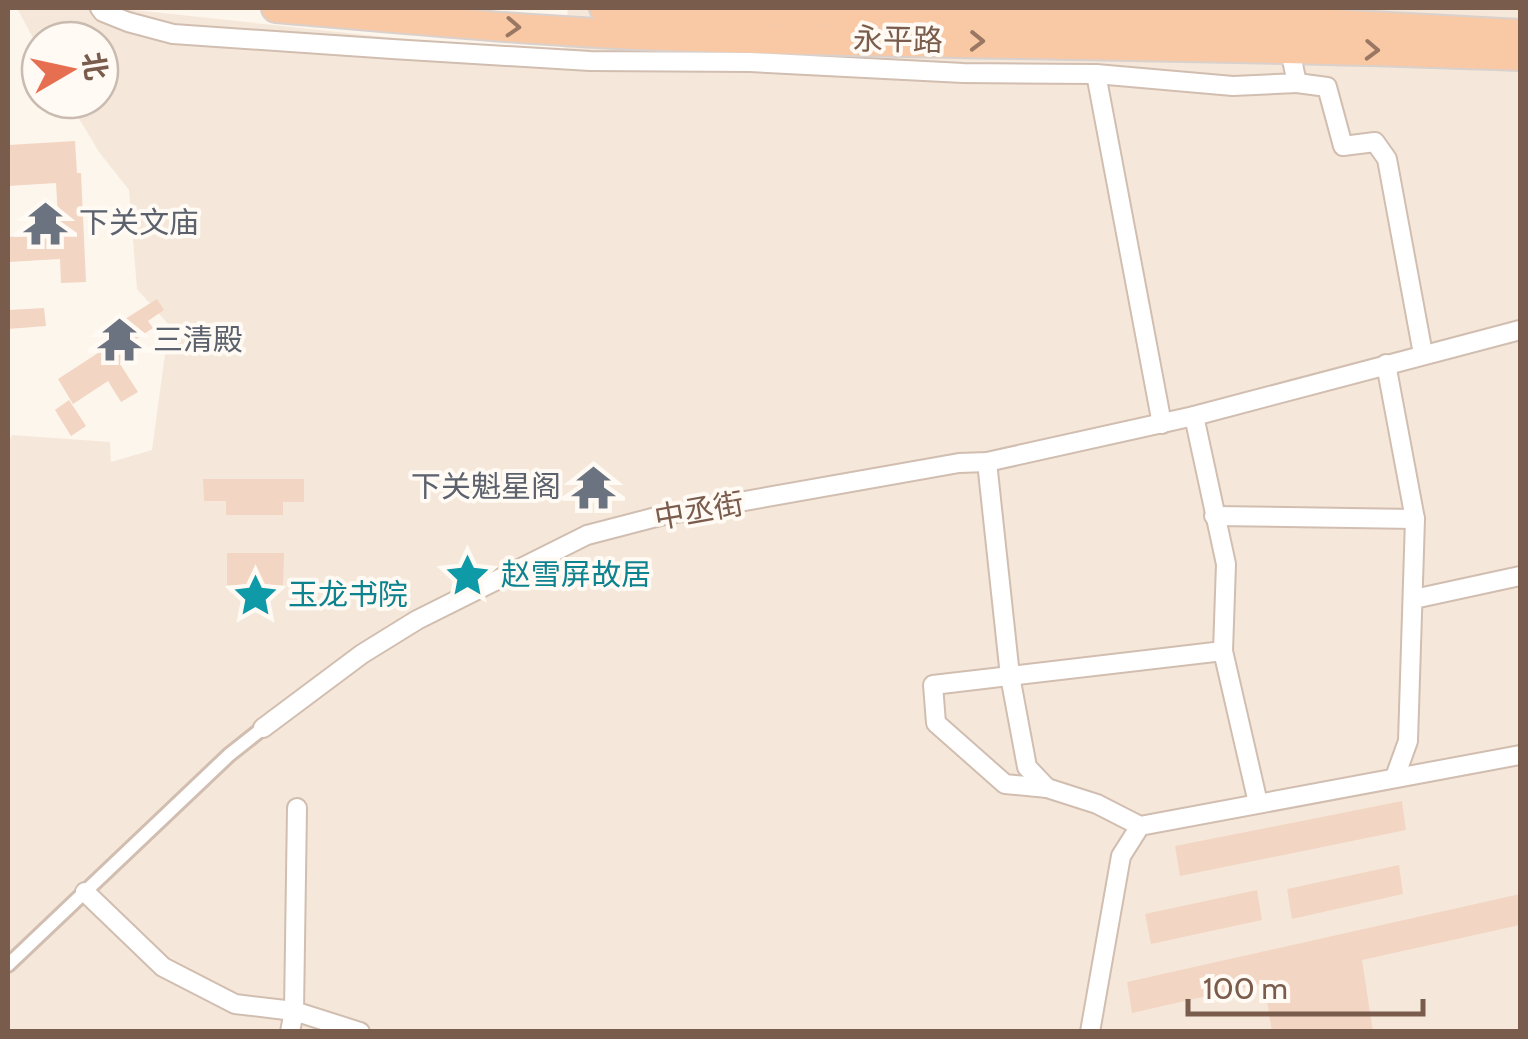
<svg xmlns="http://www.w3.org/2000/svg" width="1528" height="1039" font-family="Cabin,'Noto Sans SC',sans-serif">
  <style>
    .residential { fill: #f5e8da }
    .building { fill: #f3d5c3 }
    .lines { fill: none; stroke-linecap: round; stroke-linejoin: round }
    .pedestrian-casing { stroke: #d1beb0; stroke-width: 18 }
    .minor-casing { stroke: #d1beb0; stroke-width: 22 }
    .trunk-casing { stroke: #dad1cd; stroke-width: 32 }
    .pedestrian { stroke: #fff; stroke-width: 12 }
    .minor { stroke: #fff; stroke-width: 18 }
    .trunk { stroke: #f9c8a4; stroke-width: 28 }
    .oneway { stroke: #9a7763 }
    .labels { text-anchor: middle; stroke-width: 8; stroke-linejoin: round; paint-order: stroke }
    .street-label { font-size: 30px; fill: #7a5c4d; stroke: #fffaf3 }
    .worship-label { font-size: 30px; fill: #5b616d; stroke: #fffaf3; text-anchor: start }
    .culture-label { font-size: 30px; fill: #0d838f; stroke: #fffaf3; text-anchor: start }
  </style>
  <rect width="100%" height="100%" fill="#fdf6ec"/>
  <polygon class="residential" points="17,8 115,8 563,56 568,8 1520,8 1520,1031 8,1032 8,443 12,435 110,442 111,462 152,450 169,325 137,289 129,190 99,152 68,100 100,100 100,40 40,40 40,51"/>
  <g class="building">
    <polygon points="75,141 77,173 81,173 86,282 61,283 60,259 8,262 8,237 59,234 56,183 8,186 8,145"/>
    <polygon points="157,299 164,310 148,321 153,328 130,343 117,324"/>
    <polygon points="44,308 46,326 8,329 8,310"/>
    <polygon points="118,340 129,358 120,364 138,392 121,402 108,381 73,404 58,379"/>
    <polygon points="69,400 86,426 71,436 55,410"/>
    <polygon points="603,478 605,494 586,497 584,480"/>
    <polygon points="203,479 304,479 304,502 283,502 283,515 226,515 226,501 204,501"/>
    <polygon points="227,553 284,553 283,585 227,585"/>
    <polygon points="1402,801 1406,830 1180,876 1175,846"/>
    <polygon points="1399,865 1403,894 1292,919 1287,889"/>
    <polygon points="1257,890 1262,920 1151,944 1145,914"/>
    <polygon points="1520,894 1520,925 1362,960 1373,1032 1272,1032 1264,983 1132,1013 1127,982"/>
  </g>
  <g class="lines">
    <defs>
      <polyline id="pedestrian" points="8,965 229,755 263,728"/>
      <g id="minor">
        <polyline points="100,8 103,12 128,22 173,34 392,49 590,61 750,62 963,73 1096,74 1233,86 1297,83 1289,46"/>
        <polyline points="1096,74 1162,424"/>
        <polyline points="1297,83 1327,87 1343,146 1375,142 1387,159 1423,354"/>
        <polyline points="1386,364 1415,519 1408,741 1395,777"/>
        <polyline points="1194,416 1226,564 1223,651 1258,803"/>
        <polyline points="987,462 1010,676 1027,767 1047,788"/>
        <polyline points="1214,516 1415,519"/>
        <polyline points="1414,599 1520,576"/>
        <polyline points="263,728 362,654 417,620 587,535 660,516 959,463 987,462 1194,416 1520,330"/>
        <polyline points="1140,826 1097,804 1047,788 1005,784 936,723 933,685 1223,651"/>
        <polyline points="85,892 163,967 235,1004 294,1011 360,1032"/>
        <polyline points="290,1032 294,1011 297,808"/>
        <polyline points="1090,1032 1121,856 1140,826 1520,755"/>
      </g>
      <g id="trunk">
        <path d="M276 8C404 19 532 31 660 36 947 46 1234 44 1520 56"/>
        <polyline points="604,8 1316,23 1520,34"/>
      </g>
    </defs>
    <use href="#pedestrian" class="pedestrian-casing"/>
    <use href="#minor" class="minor-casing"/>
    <use href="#trunk" class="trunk-casing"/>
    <use href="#pedestrian" class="pedestrian"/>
    <use href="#minor" class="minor"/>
    <use href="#trunk" class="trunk"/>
  </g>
  <defs><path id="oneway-chevron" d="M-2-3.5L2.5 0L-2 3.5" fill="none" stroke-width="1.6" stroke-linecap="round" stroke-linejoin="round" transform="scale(2.5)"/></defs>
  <g class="oneway">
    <use href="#oneway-chevron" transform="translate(513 27) rotate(3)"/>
    <use href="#oneway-chevron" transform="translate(977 41) rotate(1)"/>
    <use href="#oneway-chevron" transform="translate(1372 50) rotate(2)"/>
  </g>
  <defs>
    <symbol id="temple-bare" viewBox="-9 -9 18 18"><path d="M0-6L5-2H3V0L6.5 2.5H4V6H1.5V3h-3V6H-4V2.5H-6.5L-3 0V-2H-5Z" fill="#6b7280" stroke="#fffaf3" stroke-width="2.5" paint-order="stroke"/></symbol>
    <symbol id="sight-bare" viewBox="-9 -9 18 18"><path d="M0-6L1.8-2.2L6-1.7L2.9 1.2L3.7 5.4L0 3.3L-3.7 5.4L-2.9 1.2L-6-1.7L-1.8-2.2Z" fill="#0f9aa8" stroke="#fffaf3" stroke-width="2.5" paint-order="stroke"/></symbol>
  </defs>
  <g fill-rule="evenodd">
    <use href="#temple-bare" x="14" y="192" width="63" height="63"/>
    <use href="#temple-bare" x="88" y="308" width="63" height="63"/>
    <use href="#temple-bare" x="562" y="456" width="63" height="63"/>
    <use href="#sight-bare" x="436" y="544" width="63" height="63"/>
    <use href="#sight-bare" x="224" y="564" width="63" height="63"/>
  </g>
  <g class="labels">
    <g class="street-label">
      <text transform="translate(898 40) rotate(1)" y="10">永平路</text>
      <text transform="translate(699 511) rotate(-10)" y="10">中丞街</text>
    </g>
    <g class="worship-label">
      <text x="79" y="233">下关文庙</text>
      <text x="153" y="350">三清殿</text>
      <text x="561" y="497" text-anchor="end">下关魁星阁</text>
    </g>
    <g class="culture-label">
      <text x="501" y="585">赵雪屏故居</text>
      <text x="288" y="605">玉龙书院</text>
    </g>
  </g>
  <rect width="1528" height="1039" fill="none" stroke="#7a5c4d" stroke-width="20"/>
  <g transform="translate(70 70) rotate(81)"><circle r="48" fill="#fffaf3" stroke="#cabbb1" stroke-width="2.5"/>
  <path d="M0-8L18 38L0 25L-18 38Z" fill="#e76f51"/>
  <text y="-15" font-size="28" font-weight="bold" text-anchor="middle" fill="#7a5c4d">北</text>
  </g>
  <path d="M1188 999v15h235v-15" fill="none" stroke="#7a5c4d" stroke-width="5"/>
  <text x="1203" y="999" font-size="30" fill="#7a5c4d" stroke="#fffaf3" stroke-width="8" paint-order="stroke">100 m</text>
</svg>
